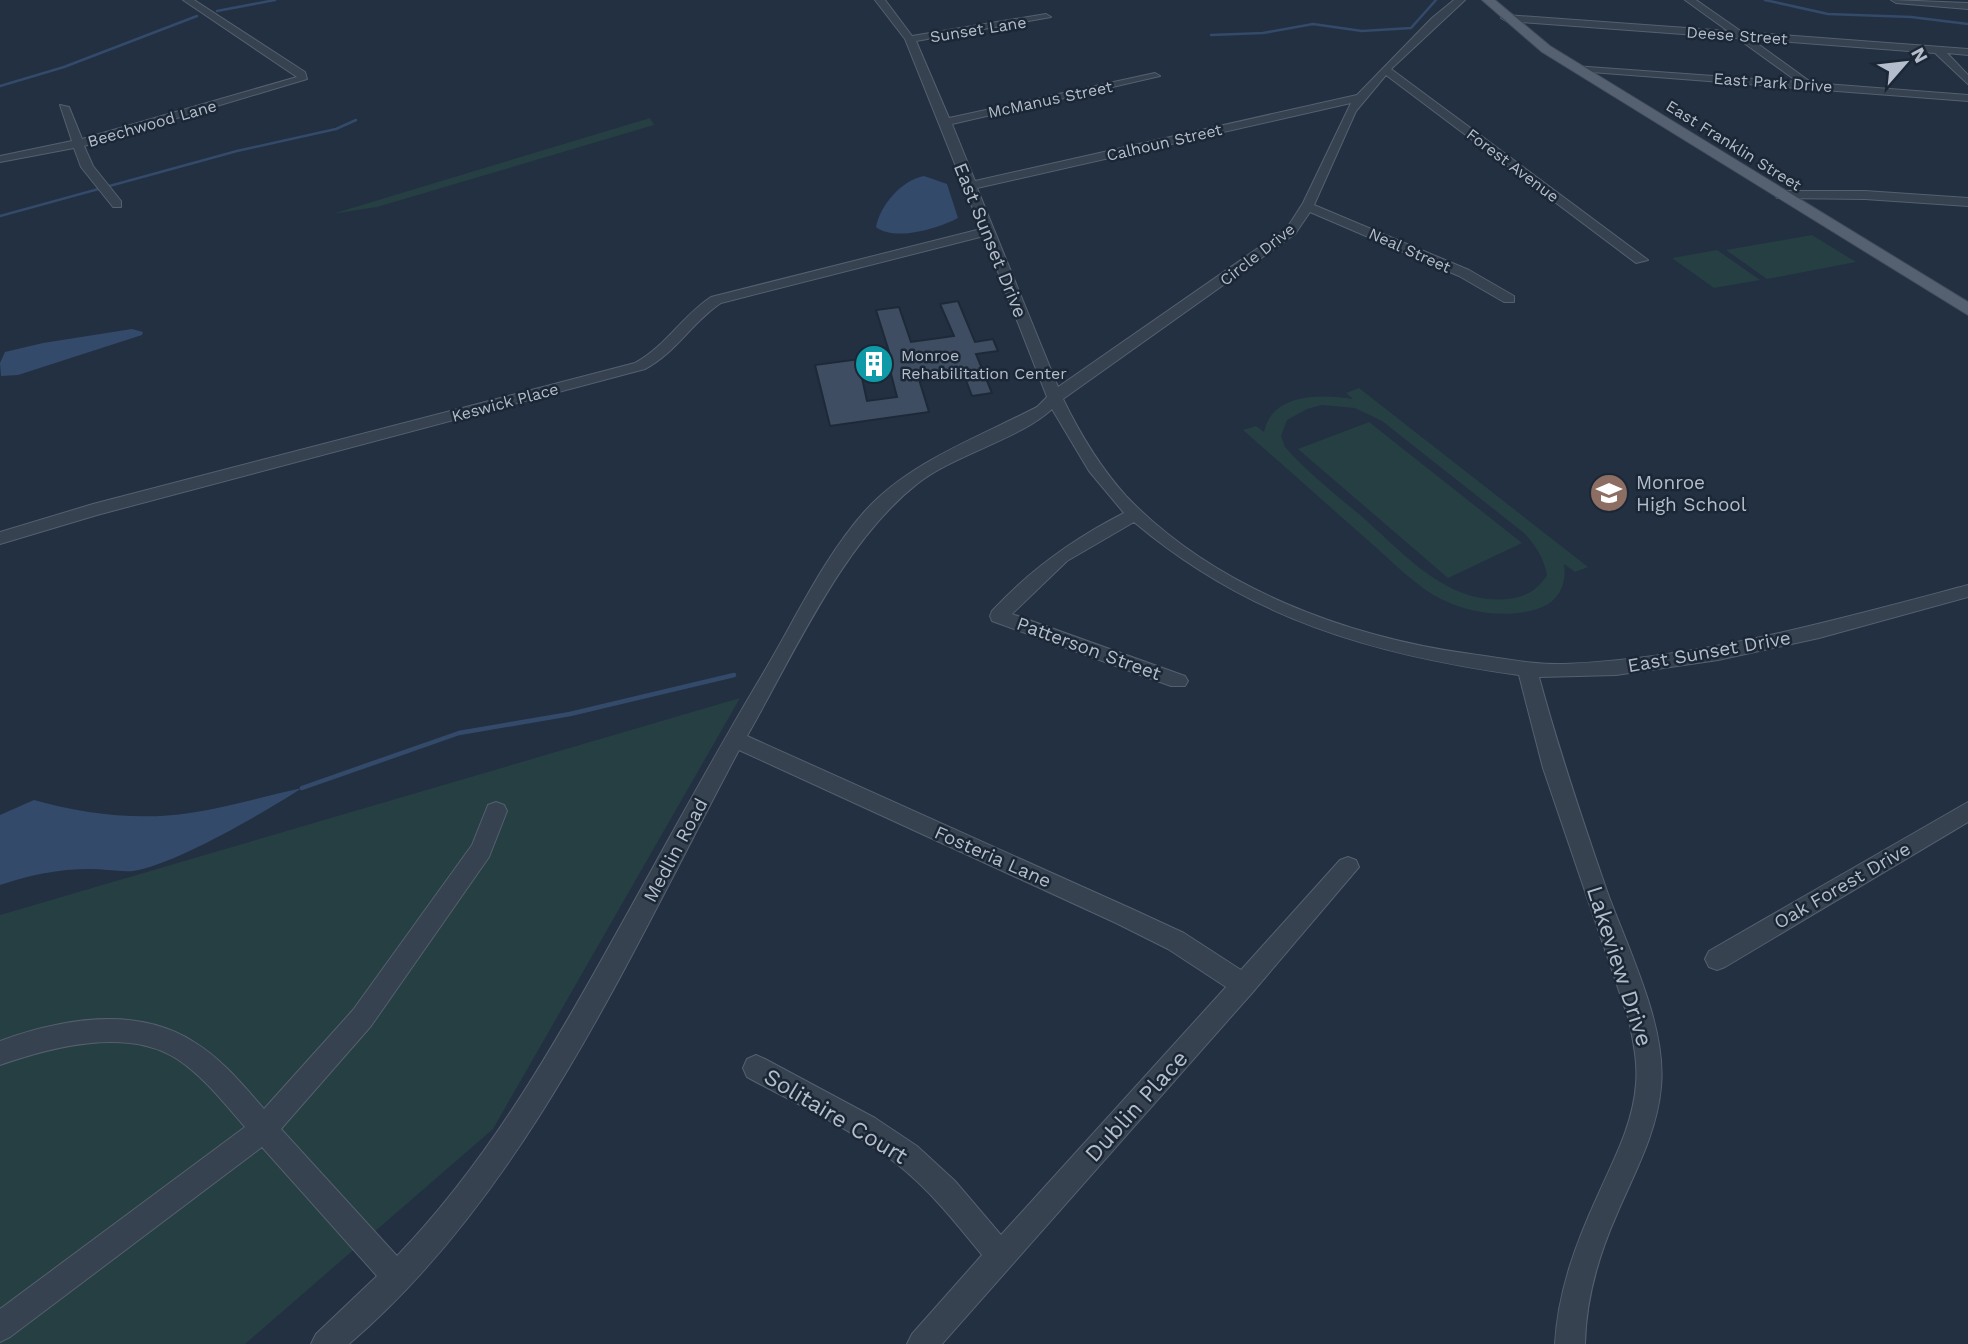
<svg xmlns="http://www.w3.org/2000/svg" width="1968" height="1344" font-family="'Work Sans',sans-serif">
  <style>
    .green { fill: #253f42; fill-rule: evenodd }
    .water { fill: #344a6a }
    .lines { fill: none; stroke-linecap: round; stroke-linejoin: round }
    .stream-far1 { stroke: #344a6a; stroke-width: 2.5 }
    .stream { stroke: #344a6a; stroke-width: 4.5 }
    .building { fill: #3e4d62; stroke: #1e2938; stroke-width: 2; fill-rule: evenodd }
    .minor-casing { stroke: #55606f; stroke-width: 2 }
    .major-casing { stroke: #404b5a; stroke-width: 2 }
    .minor { fill: #374251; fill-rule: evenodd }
    .major { fill: #556171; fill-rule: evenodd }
    .labels { text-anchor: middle; stroke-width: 5; stroke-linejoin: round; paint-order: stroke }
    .far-street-label { font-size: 16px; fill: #b3bdcc; stroke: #1c2736 }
    .far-poi-label { font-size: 16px; fill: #b3bdcc; stroke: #1c2736; text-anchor: start }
    .street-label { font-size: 19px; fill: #b3bdcc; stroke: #1c2736 }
    .poi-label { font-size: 19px; fill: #b3bdcc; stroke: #1c2736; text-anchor: start }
    .near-street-label { font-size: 23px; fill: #b3bdcc; stroke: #1c2736 }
  </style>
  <rect width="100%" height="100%" fill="#223042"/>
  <g class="green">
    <polygon points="650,118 654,125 377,207 332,214"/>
    <polygon points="1812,235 1856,262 1767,279 1726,250"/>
    <polygon points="1717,250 1760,280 1714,288 1672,258"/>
    <path d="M1359 388 1588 567 1575 572 1564 564C1567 585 1559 602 1537 609 1507 618 1472 614 1443 600 1416 587 1394 563 1372 544 1329 506 1286 468 1243 430L1256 426 1264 432C1272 393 1321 394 1353 399L1346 393ZM1322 405 1355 408 1382 421 1524 533C1537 547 1543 557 1547 575 1538 590 1525 597 1508 599 1446 605 1403 552 1360 515 1334 493 1307 472 1285 447L1281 436 1287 420 1307 409Z"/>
    <polygon points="1369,422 1522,543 1448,578 1298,449"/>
    <polygon points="740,698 493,1129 245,1344 0,1344 0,915"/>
  </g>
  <g class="water">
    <path d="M924 176 947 184 958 218C939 228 895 242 876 227 880 205 902 180 924 176Z"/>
    <polygon points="132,329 143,332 142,335 18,375 1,376 0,363 5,352 43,343"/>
    <path d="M302 788C265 812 174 865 133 871 119 872 104 869 90 869 58 869 30 875 0 885V815L34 800C83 814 139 821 190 813 228 807 265 796 302 788Z"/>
  </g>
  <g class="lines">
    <g class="stream-far1">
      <polyline points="1765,0 1828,14 1911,17 1968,24"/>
      <polyline points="217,11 275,0"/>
      <polyline points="1211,35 1263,33 1313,24 1362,31 1411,28 1436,0"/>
      <polyline points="0,86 64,67 197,16"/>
      <polyline points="0,216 237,151 336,129 356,120"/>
    </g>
    <polyline class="stream" points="302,788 459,733 570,714 734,675"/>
  </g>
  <path class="building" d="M958 301 975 342 993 339 998 351 976 354 992 393 972 396 962 370 918 376 929 412 830 426 815 365 890 355 876 310 899 307 911 342 954 336 940 304ZM891 374 897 397 867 401 862 378Z"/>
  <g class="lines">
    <defs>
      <g id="minor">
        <polygon points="183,0 194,0 305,72 307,79 84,146 93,166 121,201 121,207 113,207 81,167 74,148 0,162 0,156 72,141 60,105 69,107 82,139 297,77"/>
        <path d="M875 0H885L912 36 1046 14 1051 17 916 41 949 118 1155 73 1160 76 952 124 975 181 1357 95 1432 18 1454 0H1465L1391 69 1648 260 1636 263 1386 75 1356 111 1314 205 1469 270 1514 296V302H1504L1459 276 1310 212 1295 234 1063 399C1080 434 1100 467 1126 496 1214 588 1347 637 1471 654 1502 658 1534 665 1565 664 1702 658 1836 620 1968 585V597L1819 638 1718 660 1616 675 1539 677C1559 751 1583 822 1608 894 1629 951 1667 1027 1661 1087 1657 1133 1634 1174 1616 1216 1598 1257 1586 1299 1585 1344H1555C1558 1291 1576 1243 1598 1195 1614 1159 1633 1124 1636 1084 1638 1062 1633 1041 1629 1020L1543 768 1519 675C1374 655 1249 619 1134 522L1067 561 1012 614 1185 676 1188 681 1185 686H1171L992 621 990 616 992 611C1031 569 1073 539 1124 513L1089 471 1052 409C1020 439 953 455 917 484 843 542 794 654 747 736L1132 909 1184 933 1241 970 1340 860 1348 857 1356 860 1359 867 1252 993 942 1344H907L912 1334 982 1255C956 1223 930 1190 897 1164 852 1129 798 1105 747 1077L743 1068 747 1059 756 1055 765 1059 875 1118 917 1146 955 1181 1001 1235 1226 987 1168 949 1116 923 739 750C631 952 526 1193 349 1344H311L316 1334 377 1276 262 1147 10 1337 0 1342V1309L245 1127C224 1103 204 1077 177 1059 127 1027 52 1047 0 1065V1041C61 1019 136 1005 194 1042 222 1059 243 1085 264 1109L353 1010 472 845 488 805 496 802 504 805 507 811 489 857 371 1026 281 1129 397 1256C485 1165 550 1053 611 943 661 854 709 764 761 677 794 622 823 558 865 511 909 462 979 437 1037 407L1047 397 984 236 721 303C692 322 676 353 645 369L97 515 0 544V532L93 504 635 363C665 347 682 316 711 297L981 229 905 39ZM1351 103 1303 203 1287 228 1058 387 977 188Z"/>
        <polygon points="1685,0 1696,0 1742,32 1968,49 1968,55 1947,53 1968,75 1968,84 1935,53 1751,39 1812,83 1968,95 1968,101 1578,71 1574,70 1574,66 1798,82 1737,38 1506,21 1501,18 1506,15 1728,31"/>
        <polygon points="1891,0 1968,3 1968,9 1896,3"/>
        <polygon points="1781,191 1865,191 1968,198 1968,206 1865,199 1777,198 1775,195"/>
        <polygon points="1968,802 1968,822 1725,967 1717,970 1709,967 1705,959 1709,951"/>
      </g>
      <polygon id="major" points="1482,0 1495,0 1550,46 1968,302 1968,315 1542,52"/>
    </defs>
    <use href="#minor" class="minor-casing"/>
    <use href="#major" class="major-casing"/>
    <use href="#minor" class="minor"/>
    <use href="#major" class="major"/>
  </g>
  <defs>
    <symbol id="building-disc" viewBox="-11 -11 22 22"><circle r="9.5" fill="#0f9aa8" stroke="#1c2736"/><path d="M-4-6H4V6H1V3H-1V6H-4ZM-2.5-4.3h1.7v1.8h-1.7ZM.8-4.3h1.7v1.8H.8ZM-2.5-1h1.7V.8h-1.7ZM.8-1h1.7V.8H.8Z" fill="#fff"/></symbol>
    <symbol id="school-disc" viewBox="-11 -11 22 22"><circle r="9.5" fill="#8d6e63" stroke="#1c2736"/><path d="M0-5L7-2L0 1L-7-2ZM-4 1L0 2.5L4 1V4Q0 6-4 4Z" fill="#fff"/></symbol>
  </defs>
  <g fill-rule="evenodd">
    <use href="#building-disc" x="852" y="342" width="44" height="44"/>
    <use href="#school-disc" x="1587" y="471" width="44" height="44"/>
  </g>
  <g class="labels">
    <g class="far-street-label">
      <text transform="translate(978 29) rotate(-9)" y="6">Sunset Lane</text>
      <text transform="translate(1737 35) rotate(4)" y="6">Deese Street</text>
      <text transform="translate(1773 82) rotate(4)" y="6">East Park Drive</text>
      <text transform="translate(1050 99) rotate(-12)" y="6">McManus Street</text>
      <text transform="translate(152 123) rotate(-16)" y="6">Beechwood Lane</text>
      <text transform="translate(1164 142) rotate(-13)" y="6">Calhoun Street</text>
      <text transform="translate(1734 145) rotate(32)" y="6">East Franklin Street</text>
      <text transform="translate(1513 165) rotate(37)" y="6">Forest Avenue</text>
      <text transform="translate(1410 250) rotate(24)" y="6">Neal Street</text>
      <text transform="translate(1257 254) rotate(-38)" y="6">Circle Drive</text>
      <text transform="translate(505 402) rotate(-15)" y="6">Keswick Place</text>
    </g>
    <g class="far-poi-label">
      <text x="901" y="361">Monroe<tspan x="901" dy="18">Rehabilitation Center</tspan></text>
    </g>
    <g class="street-label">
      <text transform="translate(991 240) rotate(68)" y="7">East Sunset Drive</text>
      <text transform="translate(1089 648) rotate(20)" y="7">Patterson Street</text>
      <text transform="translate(1709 651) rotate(-10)" y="7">East Sunset Drive</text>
      <text transform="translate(675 850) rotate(-62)" y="7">Medlin Road</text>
      <text transform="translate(993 856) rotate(24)" y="7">Fosteria Lane</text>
      <text transform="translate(1842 885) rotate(-30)" y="7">Oak Forest Drive</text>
    </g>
    <g class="poi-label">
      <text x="1636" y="489">Monroe<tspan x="1636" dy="22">High School</tspan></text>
    </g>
    <g class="near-street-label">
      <text transform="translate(1620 966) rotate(72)" y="8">Lakeview Drive</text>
      <text transform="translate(1136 1106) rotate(-48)" y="8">Dublin Place</text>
      <text transform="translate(836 1116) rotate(31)" y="8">Solitaire Court</text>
    </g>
  </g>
  <g transform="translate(1905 63) rotate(62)" stroke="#1c2736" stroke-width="5" paint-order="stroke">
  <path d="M0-5L12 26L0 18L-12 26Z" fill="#b3bdcc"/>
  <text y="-10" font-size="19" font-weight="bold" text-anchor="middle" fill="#b3bdcc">N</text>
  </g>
</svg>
